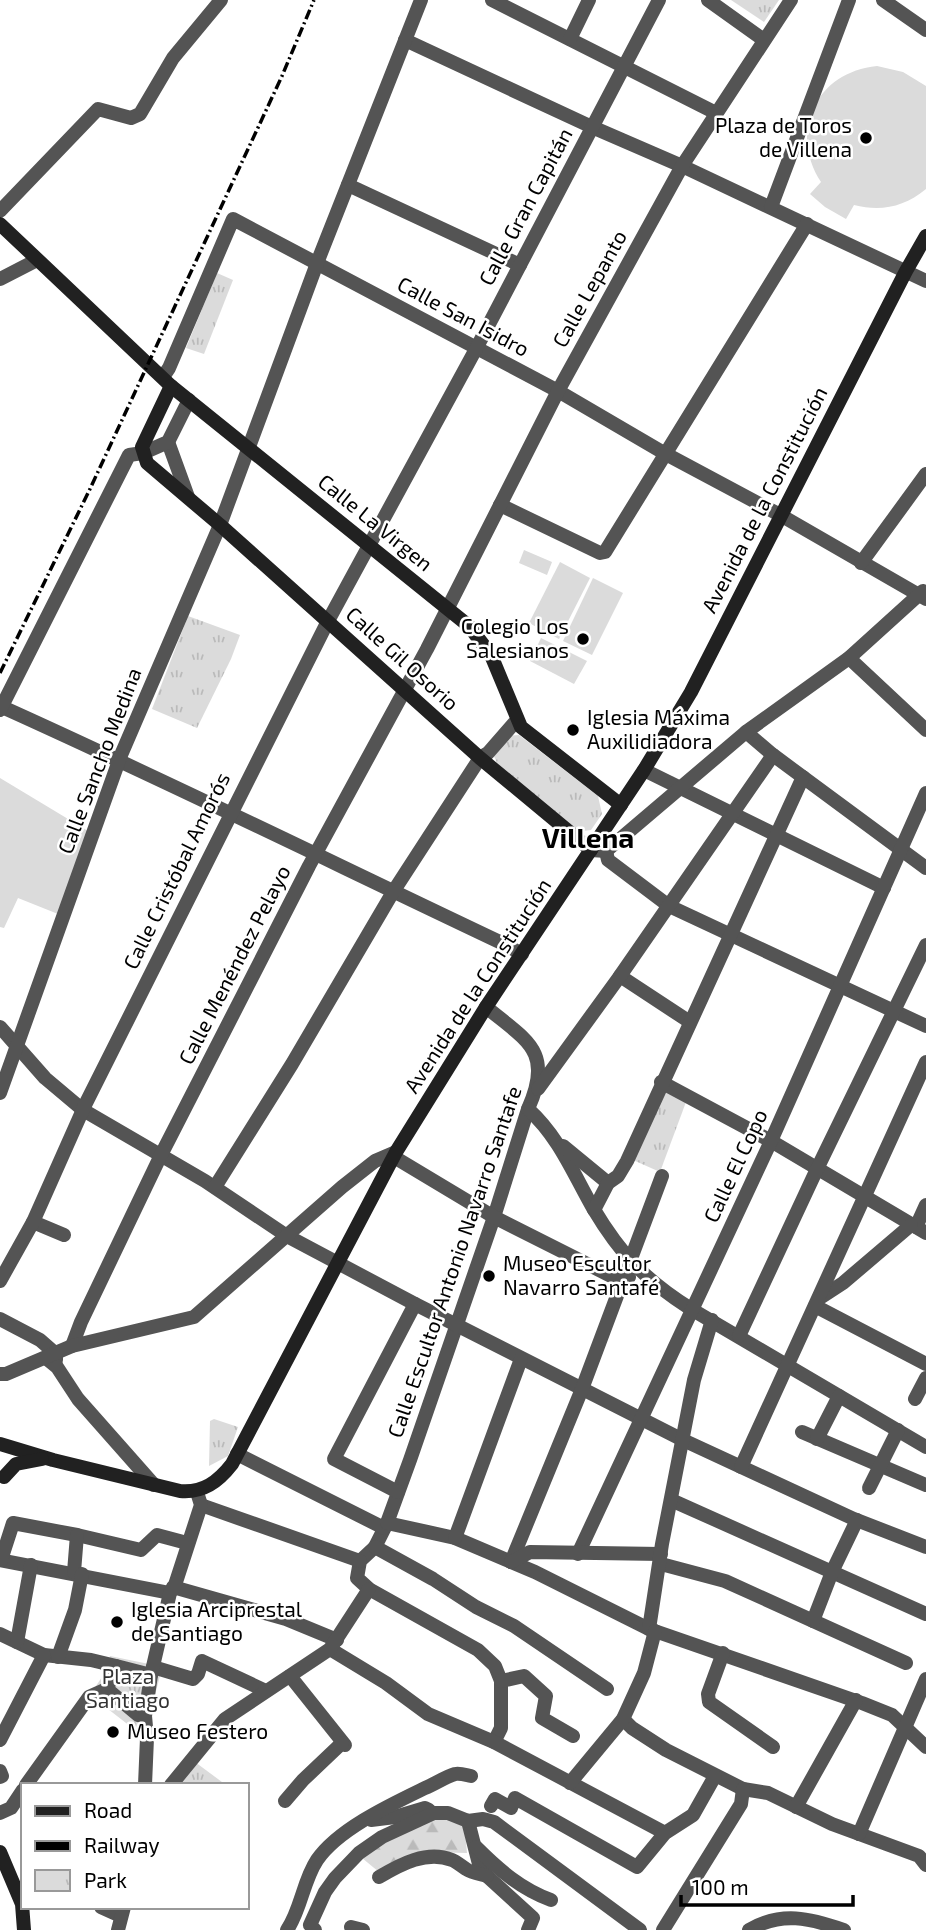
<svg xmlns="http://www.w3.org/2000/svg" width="926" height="1930" font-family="'Exo 2',sans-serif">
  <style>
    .grass { fill: #dbdbdb }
    .forest { fill: url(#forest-firs) }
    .park { fill: url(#park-tufts) }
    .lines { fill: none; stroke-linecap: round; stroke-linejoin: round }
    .street { stroke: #545454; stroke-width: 14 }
    .secondary { stroke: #212121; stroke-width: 14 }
    .rail { stroke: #000; stroke-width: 3.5; stroke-dasharray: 10 3.5 2 3.5; stroke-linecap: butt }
    .poi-dot { fill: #000; stroke: #fff; stroke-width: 2.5 }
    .labels { text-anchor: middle; stroke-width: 5; stroke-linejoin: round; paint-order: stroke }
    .poi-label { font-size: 21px; fill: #000; stroke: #fff; text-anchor: start }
    .street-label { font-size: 21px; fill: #000; stroke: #fff }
    .park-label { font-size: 21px; fill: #323232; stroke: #fff }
    .district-label { font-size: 28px; font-weight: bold; fill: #000; stroke: #fff }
  </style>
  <defs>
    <pattern id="forest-firs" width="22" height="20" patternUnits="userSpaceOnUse" patternTransform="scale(1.75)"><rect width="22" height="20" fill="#dbdbdb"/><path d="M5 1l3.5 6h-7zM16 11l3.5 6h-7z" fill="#bababa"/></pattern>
    <pattern id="park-tufts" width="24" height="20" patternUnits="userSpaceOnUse" patternTransform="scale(1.75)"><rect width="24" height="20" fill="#dbdbdb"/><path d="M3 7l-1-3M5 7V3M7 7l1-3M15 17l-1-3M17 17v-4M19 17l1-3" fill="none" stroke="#bababa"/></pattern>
  </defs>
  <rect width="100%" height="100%" fill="#fff"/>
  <g class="grass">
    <path d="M877 66 903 72 926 86V189C904 207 881 212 854 205L846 219 825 207 810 194 821 182C788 130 817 72 877 66Z"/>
    <polygon points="524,550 552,562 547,575 519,563"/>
    <polygon points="560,562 590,578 559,639 529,623"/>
    <polygon points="593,578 623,593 592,655 563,641"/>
    <polygon points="541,638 587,661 574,684 530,661"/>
    <polygon points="0,778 88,831 58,914 18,898 4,928 0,927"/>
  </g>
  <polygon class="forest" points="438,1818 458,1821 465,1830 467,1853 430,1852 379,1872 362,1858 384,1841"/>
  <g class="park">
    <polygon points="731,0 779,0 764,22"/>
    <polygon points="217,273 233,280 204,354 186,348"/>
    <polygon points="188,616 240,635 231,659 197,728 152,709"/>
    <polygon points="519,735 598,796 602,814 591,830 574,832 497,763 493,754 506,736"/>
    <polygon points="664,1087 686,1102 660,1172 633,1160"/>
    <polygon points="214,1419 238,1427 228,1456 209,1466 210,1421"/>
    <polygon points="110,1656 149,1664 161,1672 144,1737 90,1695 106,1671"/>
    <polygon points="191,1759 226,1785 185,1785 176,1778"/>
  </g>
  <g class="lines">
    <g class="street">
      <polyline points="492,0 716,113"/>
      <polyline points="708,0 764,40"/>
      <polyline points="883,0 926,30"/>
      <polyline points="570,39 589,0"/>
      <polyline points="405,40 592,127 682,166 926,281"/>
      <polyline points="348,185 520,265"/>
      <polyline points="771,207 849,0"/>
      <polyline points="0,211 98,109 131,118 140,114 173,58 221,0"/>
      <polyline points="0,279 37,260"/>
      <polyline points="163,377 169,368 233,219 558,391 664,453 782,516 926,599"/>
      <polyline points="168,442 188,497"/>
      <polyline points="500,505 600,553 605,552 807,224"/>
      <polyline points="861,563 926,474"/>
      <polyline points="849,658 926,730"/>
      <path d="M2 707C171 783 337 865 504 944L522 954"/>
      <polyline points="0,710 129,455 143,453 168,442 189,400"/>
      <polyline points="746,732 773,755 926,868"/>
      <polyline points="644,770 884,888"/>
      <polyline points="591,850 606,851 746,732 849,658 923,591"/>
      <polyline points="606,851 608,860 669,906 926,1026"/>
      <polyline points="620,976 690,1022"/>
      <path d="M486 1007C527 1041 554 1051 528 1109L494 1217 410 1460 387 1523 375 1547 360 1561 357 1578 369 1589 478 1650 495 1666 501 1681V1728L494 1742"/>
      <polyline points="0,1027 45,1078 83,1110 205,1181 287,1236 415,1304 683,1440 854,1519 926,1547"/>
      <polyline points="661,1082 771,1141 926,1233"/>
      <polyline points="538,1089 620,976 773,755"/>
      <polyline points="0,1093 121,755 220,525 319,258 421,0"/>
      <path d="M528 1109C559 1137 573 1173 593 1208 621 1255 645 1280 691 1309L926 1447"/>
      <polyline points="563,1146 608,1183"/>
      <polyline points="394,1157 494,1217 621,1281 629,1277"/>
      <polyline points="215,1187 292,1064 393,892 480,758 488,753 517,720"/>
      <polyline points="594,1210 608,1183 618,1176 627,1161 803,777"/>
      <polyline points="33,1222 64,1235"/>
      <polyline points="916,1227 926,1205"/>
      <polyline points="0,1281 33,1222 85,1105 328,621 477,347 659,0"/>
      <polyline points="820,1298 843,1283 911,1225"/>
      <polyline points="815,1306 926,1364"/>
      <polyline points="0,1319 40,1340 56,1354 56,1360"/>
      <polyline points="739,1336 817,1169 926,945"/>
      <polyline points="72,1346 81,1322 161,1155 309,866 427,649 558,391 682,166 791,0"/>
      <polyline points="46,1358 57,1367 78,1399 154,1485"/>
      <polyline points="0,1374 6,1374 72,1346 194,1317 342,1187 375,1161 396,1152"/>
      <polyline points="915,1399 926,1378"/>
      <polyline points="802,1432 926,1485"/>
      <polyline points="817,1439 839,1396"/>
      <polyline points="237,1454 384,1528"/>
      <polyline points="741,1467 926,1062"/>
      <polyline points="869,1488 898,1430"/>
      <polyline points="398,1492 334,1459 415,1304"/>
      <polyline points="671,1500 926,1614"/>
      <polyline points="201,1505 360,1561"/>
      <polyline points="387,1523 455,1538 535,1572 649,1629 862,1703 892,1715 926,1747"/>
      <polyline points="455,1538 521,1359"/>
      <polyline points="375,1547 433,1579 476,1607 514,1626 607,1689"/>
      <polyline points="578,1554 771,1141 926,793"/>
      <polyline points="0,1560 170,1593"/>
      <polyline points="1,1560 13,1523 77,1535 141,1550 157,1535 187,1543"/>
      <polyline points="511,1562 582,1389 662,1176"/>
      <polyline points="511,1562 530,1552 661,1554"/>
      <polyline points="661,1564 725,1581 906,1663"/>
      <polyline points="74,1572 77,1535"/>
      <polyline points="173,1587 286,1619 337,1640"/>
      <polyline points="813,1621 832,1572 857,1520"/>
      <polyline points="649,1629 662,1544 694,1380 712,1320"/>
      <polyline points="0,1634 44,1655 91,1660 116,1666"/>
      <polyline points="17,1642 31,1565"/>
      <polyline points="330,1649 386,1683 428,1714 494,1742 665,1833"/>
      <polyline points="723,1653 708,1694 709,1702 773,1747"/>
      <polyline points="58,1657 75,1610 82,1574"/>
      <polyline points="153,1667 193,1679 198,1674 202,1661 266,1691"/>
      <polyline points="290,1676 345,1745"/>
      <polyline points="501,1681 524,1676 546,1696 542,1718 573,1736"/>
      <polyline points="145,1716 138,1715 107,1689 116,1666 151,1675"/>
      <polyline points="623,1719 632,1728 666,1750 743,1789 768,1793 832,1824 919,1856 926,1865"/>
      <polyline points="0,1740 44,1655"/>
      <polyline points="0,1771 2,1776 0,1777"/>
      <polyline points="570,1783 623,1719 644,1673 655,1631"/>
      <polyline points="26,1785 89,1697 107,1689"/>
      <polyline points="145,1785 147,1738 145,1716 151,1675 170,1593 175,1585 201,1505 197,1492"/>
      <polyline points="171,1785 225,1719 330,1649 369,1589"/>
      <polyline points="285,1801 303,1780 342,1743"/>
      <polyline points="491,1806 495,1799 511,1808 515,1798 637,1867 665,1833 693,1815 715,1776"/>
      <polyline points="796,1807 856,1700"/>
      <polyline points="0,1813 11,1808 23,1790"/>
      <polyline points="371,1820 395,1817 425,1808 429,1810"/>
      <polyline points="468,1821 479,1864 487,1876 533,1918 528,1930"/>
      <polyline points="859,1834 926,1679"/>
      <path d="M476 1847C499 1870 521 1889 551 1900"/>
      <path d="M379 1877C401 1864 427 1850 452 1860 457 1862 461 1866 466 1869 472 1873 480 1874 487 1876"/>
      <polyline points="101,1907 121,1916"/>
      <polyline points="351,1927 363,1930"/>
      <polyline points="118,1930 124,1907"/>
      <path d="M287 1930C301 1910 303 1881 317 1860 338 1829 392 1804 425 1788 435 1784 445 1777 455 1774 460 1773 466 1775 471 1776"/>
      <polyline points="315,1930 310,1925 325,1892 335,1878 359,1853 382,1837 434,1813 448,1813 468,1821 483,1819 494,1822 640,1930"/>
      <polyline points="663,1930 741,1804 743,1789"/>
      <path d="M749 1930C781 1911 810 1918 844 1930"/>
    </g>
    <g class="secondary">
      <polyline points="0,224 171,386 469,626 491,655 521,727 621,805"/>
      <polyline points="171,386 142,447 147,463 220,525 480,758 591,850"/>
      <path d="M0 1444 53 1460 180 1491C203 1493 218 1482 232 1464L396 1152 486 1007 644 770 691 692 906 271 926 236"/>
      <polyline points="4,1477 16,1464 42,1459"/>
      <polyline points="0,1852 22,1904 24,1930"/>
    </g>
    <polyline class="rail" points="0,673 89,491 282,76 314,0"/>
  </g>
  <g class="poi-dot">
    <circle cx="866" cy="138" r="7"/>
    <circle cx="583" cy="639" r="7"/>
    <circle cx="573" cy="730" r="7"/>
    <circle cx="489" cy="1276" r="7"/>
    <circle cx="117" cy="1622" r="7"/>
    <circle cx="113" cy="1732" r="7"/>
  </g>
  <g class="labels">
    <g class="poi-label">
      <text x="852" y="133" text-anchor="end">Plaza de Toros<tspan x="852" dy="24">de Villena</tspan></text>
      <text x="569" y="634" text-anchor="end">Colegio Los<tspan x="569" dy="24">Salesianos</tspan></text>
      <text x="587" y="725">Iglesia Máxima<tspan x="587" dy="24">Auxilidiadora</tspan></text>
      <text x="503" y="1271">Museo Escultor<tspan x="503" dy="24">Navarro Santafé</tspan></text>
      <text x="131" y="1617">Iglesia Arciprestal<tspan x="131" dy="24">de Santiago</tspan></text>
      <text x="127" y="1739">Museo Festero</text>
    </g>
    <g class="street-label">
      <text transform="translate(526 207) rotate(-62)" y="7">Calle Gran Capitán</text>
      <text transform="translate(590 289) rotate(-61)" y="7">Calle Lepanto</text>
      <text transform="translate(463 317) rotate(28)" y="7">Calle San Isidro</text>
      <text transform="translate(765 500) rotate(-63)" y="7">Avenida de la Constitución</text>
      <text transform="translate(375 523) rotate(39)" y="7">Calle La Virgen</text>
      <text transform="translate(402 659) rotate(42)" y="7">Calle Gil Osorio</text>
      <text transform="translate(100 761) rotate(-69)" y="7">Calle Sancho Medina</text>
      <text transform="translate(177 871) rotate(-64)" y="7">Calle Cristóbal Amorós</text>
      <text transform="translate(235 965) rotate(-63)" y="7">Calle Menéndez Pelayo</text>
      <text transform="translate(478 986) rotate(-57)" y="7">Avenida de la Constitución</text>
      <text transform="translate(736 1166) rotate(-65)" y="7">Calle El Copo</text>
      <text transform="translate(455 1262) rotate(-71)" y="7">Calle Escultor Antonio Navarro Santafe</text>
    </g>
    <g class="park-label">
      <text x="128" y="1684">Plaza<tspan x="128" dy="24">Santiago</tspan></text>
    </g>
    <g class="district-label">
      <text x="588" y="848">Villena</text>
    </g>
  </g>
  <rect x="21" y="1783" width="228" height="126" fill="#ffffff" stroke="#999999" stroke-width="2"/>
  <rect x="35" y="1806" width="35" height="10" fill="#212121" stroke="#999999" stroke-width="2"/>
  <text x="84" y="1818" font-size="21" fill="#000000">Road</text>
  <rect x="35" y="1841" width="35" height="10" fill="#000000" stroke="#999999" stroke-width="2"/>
  <text x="84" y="1853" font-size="21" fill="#000000">Railway</text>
  <rect x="35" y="1870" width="35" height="21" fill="url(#park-tufts)" stroke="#999999" stroke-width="2"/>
  <text x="84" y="1888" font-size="21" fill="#000000">Park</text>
  <path d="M681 1895v10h172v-10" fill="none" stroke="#000000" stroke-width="3.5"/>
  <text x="692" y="1895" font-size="21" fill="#000000" stroke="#ffffff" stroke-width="5" paint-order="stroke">100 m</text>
</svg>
